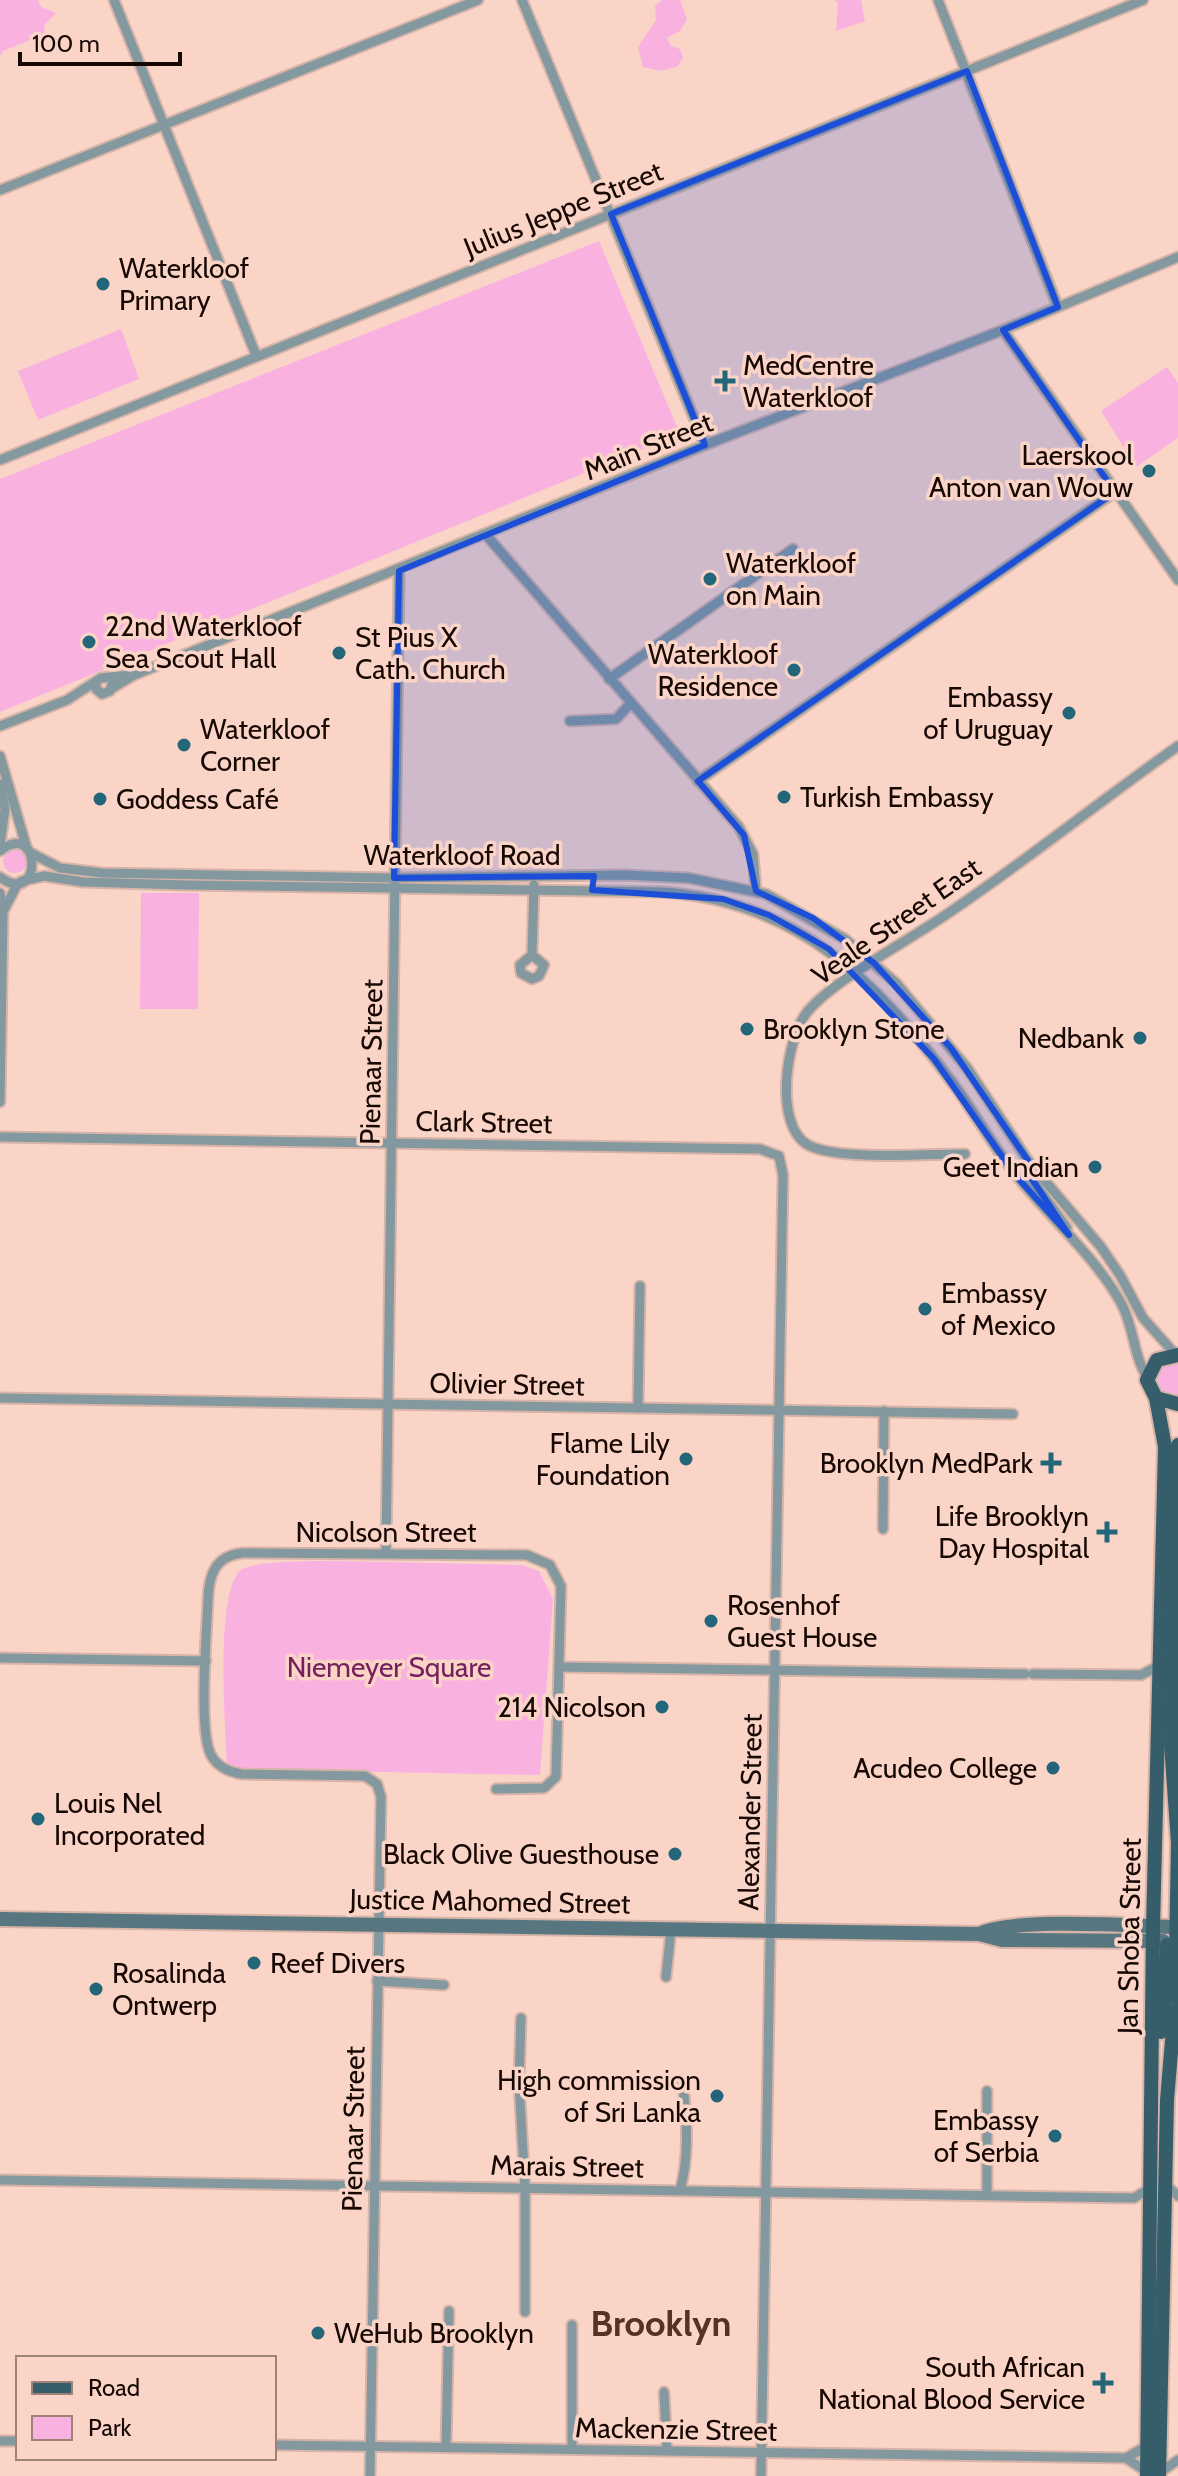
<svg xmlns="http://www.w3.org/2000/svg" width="1178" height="2476" font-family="Cabin,sans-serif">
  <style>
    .green { fill: #f9b2e0 }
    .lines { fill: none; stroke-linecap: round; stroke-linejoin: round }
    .street-casing { stroke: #d6b4a8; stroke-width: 13 }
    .secondary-casing { stroke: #d6b4a8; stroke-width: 18 }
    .primary-casing { stroke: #d6b4a8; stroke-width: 18 }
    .street { stroke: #83989f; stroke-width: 9 }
    .secondary { stroke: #577680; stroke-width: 14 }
    .primary { stroke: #365e6a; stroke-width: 14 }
    .marked { fill: #1d4ed8; fill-opacity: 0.2; stroke: #1d4ed8; stroke-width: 6; stroke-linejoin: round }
    .poi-dot { fill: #246679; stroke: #fad5c7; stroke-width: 3 }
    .labels { text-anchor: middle; stroke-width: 7; stroke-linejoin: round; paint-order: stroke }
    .street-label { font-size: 28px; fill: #170804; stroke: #fad5c7 }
    .poi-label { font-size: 28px; fill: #170804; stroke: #fad5c7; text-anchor: start }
    .park-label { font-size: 28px; fill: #761e5e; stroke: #fad5c7 }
    .district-label { font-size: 36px; font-weight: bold; fill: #563225; stroke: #fad5c7 }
  </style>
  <rect width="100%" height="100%" fill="#fad5c7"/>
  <g class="green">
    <polygon points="0,0 38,0 41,7 56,13 45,24 44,35 3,51 0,56"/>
    <polygon points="662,0 680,0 687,19 680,31 667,38 671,46 680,49 683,57 678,66 661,71 643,67 638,47 656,20 655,6"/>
    <polygon points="835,0 861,0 865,21 836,31 838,3"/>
    <polygon points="599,241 680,434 0,712 0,479"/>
    <polygon points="121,329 139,379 38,420 18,371"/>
    <polygon points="1167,367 1178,383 1178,438 1136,467 1101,411"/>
    <circle cx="15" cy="861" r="12"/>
    <polygon points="141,893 199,893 198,1009 140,1009"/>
    <polygon points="1169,1363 1178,1364 1178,1401 1155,1393 1154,1374"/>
    <path d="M387 1562 522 1565 539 1571 553 1599 540 1775 227 1769C226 1734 214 1590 241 1570 258 1557 361 1562 387 1562Z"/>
  </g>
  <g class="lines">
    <defs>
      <g id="street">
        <polyline points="114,0 256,355"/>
        <polyline points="522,0 705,445"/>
        <polyline points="938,0 1058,307"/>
        <polyline points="0,190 478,0"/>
        <polyline points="1003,330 1178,580"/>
        <polyline points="0,460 1143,0"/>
        <polyline points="487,536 739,827 753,854 756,891"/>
        <polyline points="609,679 793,549"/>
        <polyline points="96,683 96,689 102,694 110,691 112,684"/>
        <polyline points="111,689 134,675 705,445 1003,330 1178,257"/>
        <polyline points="570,721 616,719 631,703"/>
        <polyline points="0,726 67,700 101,678 130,675"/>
        <polyline points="0,756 27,849"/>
        <polyline points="698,781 1115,492"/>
        <polyline points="0,784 5,809 0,845"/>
        <path d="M0 851C42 818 43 909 0 877"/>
        <polyline points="31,853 60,868 102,873 394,878 625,875 689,878 766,894 845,939 896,983 968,1069 1029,1162 1101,1247 1120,1275 1143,1318 1176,1355"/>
        <path d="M22 881 44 876 83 882 186 885 661 892C795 900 875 979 951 1081 973 1110 990 1142 1013 1171 1047 1216 1093 1253 1121 1303 1134 1326 1133 1355 1147 1377"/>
        <polyline points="0,893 3,913 0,1102"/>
        <polyline points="4,910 18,883"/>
        <polyline points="532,955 544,965 539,976 532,979 521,973 520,965 532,955 534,885"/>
        <polyline points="0,1137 760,1149 779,1156 783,1175 761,2476"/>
        <path d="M965 1154C928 1154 838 1161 808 1145 773 1125 786 1037 808 1011 835 979 910 940 947 914 1026 861 1100 801 1178 746"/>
        <polyline points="1029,1162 1032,1179 1067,1228"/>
        <polyline points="0,1398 1013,1414"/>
        <polyline points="638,1408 640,1286"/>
        <polyline points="883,1529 884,1411"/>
        <polyline points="386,1553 399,571"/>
        <polyline points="0,1658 206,1661"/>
        <polyline points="560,1667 1025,1674"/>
        <polyline points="1033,1674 1141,1675 1162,1664"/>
        <polyline points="666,1977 671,1930"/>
        <polyline points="377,1981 444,1985"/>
        <polyline points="521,2018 519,2083 525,2187 525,2312"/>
        <polyline points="0,2180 1134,2198 1152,2187"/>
        <polyline points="1164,2183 1178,2196"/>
        <path d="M680 2190C690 2156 687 2115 682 2080"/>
        <polyline points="987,2194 987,2091"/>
        <polyline points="572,2325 572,2449"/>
        <polyline points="664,2392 667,2451"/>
        <polyline points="0,2441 18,2441"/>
        <polyline points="274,2445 1126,2458 1147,2472"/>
        <polyline points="446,2447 449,2311"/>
        <polyline points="1126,2458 1147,2446"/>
        <polyline points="1159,2473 1178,2460"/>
        <path d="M370 2476 381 1797 377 1784 365 1776 242 1774C229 1772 217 1766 211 1755 198 1731 207 1630 208 1599 209 1575 215 1556 242 1553L527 1555 550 1565 561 1586 556 1777 544 1788 496 1789"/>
      </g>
      <g id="secondary">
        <polyline points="0,1919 979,1934 1002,1940 1163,1941"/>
        <path d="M979 1934C1014 1917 1134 1926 1178 1927"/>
      </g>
      <g id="primary">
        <polyline points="1178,1355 1157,1360 1147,1380 1156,1398 1178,1404"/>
        <polyline points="1161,2032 1167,1945"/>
        <polyline points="1147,2476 1153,1927 1165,1447 1156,1398"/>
        <polyline points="1159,2476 1167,2100 1175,2005 1178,1843 1171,1744 1178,1445"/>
      </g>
    </defs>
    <use href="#street" class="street-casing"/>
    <use href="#secondary" class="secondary-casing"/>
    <use href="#primary" class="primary-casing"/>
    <use href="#street" class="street"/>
    <use href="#secondary" class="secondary"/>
    <use href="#primary" class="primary"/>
  </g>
  <path class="marked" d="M967 71 1058 307 1003 330 1115 492 698 781 744 835 756 891 813 918 874 963 951 1048 1029 1162 1032 1179 1069 1235 1015 1175 934 1059 829 949 769 915 723 899 592 890 594 876 394 878 399 571 705 445 611 214Z"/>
  <g class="poi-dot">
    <circle cx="103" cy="284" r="8"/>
    <path d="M721 369h8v8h8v8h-8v8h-8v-8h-8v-8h8z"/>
    <circle cx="1149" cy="471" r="8"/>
    <circle cx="710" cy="579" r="8"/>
    <circle cx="89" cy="642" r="8"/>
    <circle cx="339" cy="653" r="8"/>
    <circle cx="794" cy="670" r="8"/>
    <circle cx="1069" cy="713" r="8"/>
    <circle cx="184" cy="745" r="8"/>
    <circle cx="784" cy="797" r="8"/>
    <circle cx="100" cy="799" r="8"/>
    <circle cx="747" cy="1029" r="8"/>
    <circle cx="1140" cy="1038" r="8"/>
    <circle cx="1095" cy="1167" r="8"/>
    <circle cx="925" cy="1309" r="8"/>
    <circle cx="686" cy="1459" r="8"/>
    <path d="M1047 1451h8v8h8v8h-8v8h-8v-8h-8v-8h8z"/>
    <path d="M1103 1520h8v8h8v8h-8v8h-8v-8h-8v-8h8z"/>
    <circle cx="711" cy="1621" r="8"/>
    <circle cx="662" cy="1707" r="8"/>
    <circle cx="1053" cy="1768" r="8"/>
    <circle cx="38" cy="1819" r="8"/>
    <circle cx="675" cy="1854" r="8"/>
    <circle cx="254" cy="1963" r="8"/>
    <circle cx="96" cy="1989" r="8"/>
    <circle cx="717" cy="2096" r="8"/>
    <circle cx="1055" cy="2136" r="8"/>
    <circle cx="318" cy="2333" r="8"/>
    <path d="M1099 2371h8v8h8v8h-8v8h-8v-8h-8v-8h8z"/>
  </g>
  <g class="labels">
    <g class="street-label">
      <text transform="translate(563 209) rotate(-22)" y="10">Julius Jeppe Street</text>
      <text transform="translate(648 446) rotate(-22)" y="10">Main Street</text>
      <text x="462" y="865">Waterkloof Road</text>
      <text transform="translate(896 921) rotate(-35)" y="10">Veale Street East</text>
      <text transform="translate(371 1062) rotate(-89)" y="10">Pienaar Street</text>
      <text transform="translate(484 1122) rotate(1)" y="10">Clark Street</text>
      <text transform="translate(507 1384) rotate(1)" y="10">Olivier Street</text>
      <text x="386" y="1542">Nicolson Street</text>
      <text transform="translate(750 1812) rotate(-89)" y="10">Alexander Street</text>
      <text transform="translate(490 1901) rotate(1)" y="10">Justice Mahomed Street</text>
      <text transform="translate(1129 1936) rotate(-89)" y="10">Jan Shoba Street</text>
      <text transform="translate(353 2129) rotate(-89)" y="10">Pienaar Street</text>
      <text transform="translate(567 2166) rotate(1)" y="10">Marais Street</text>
      <text transform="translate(676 2429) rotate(1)" y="10">Mackenzie Street</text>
    </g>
    <g class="poi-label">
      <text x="119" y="278">Waterkloof<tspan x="119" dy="32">Primary</tspan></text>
      <text x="743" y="375">MedCentre<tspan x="743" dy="32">Waterkloof</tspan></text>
      <text x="1133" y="465" text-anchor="end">Laerskool<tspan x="1133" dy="32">Anton van Wouw</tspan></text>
      <text x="726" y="573">Waterkloof<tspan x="726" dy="32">on Main</tspan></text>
      <text x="105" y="636">22nd Waterkloof<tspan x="105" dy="32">Sea Scout Hall</tspan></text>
      <text x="355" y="647">St Pius X<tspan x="355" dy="32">Cath. Church</tspan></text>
      <text x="778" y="664" text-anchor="end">Waterkloof<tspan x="778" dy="32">Residence</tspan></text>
      <text x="1053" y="707" text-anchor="end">Embassy<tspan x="1053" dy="32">of Uruguay</tspan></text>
      <text x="200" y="739">Waterkloof<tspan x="200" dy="32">Corner</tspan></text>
      <text x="800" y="807">Turkish Embassy</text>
      <text x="116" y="809">Goddess Café</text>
      <text x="763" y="1039">Brooklyn Stone</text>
      <text x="1124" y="1048" text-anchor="end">Nedbank</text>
      <text x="1079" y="1177" text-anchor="end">Geet Indian</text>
      <text x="941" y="1303">Embassy<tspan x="941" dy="32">of Mexico</tspan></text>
      <text x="670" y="1453" text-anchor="end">Flame Lily<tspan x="670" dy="32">Foundation</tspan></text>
      <text x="1033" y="1473" text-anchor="end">Brooklyn MedPark</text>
      <text x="1089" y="1526" text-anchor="end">Life Brooklyn<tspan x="1089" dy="32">Day Hospital</tspan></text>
      <text x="727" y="1615">Rosenhof<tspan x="727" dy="32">Guest House</tspan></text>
      <text x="646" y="1717" text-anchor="end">214 Nicolson</text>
      <text x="1037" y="1778" text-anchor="end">Acudeo College</text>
      <text x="54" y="1813">Louis Nel<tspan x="54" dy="32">Incorporated</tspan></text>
      <text x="659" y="1864" text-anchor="end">Black Olive Guesthouse</text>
      <text x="270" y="1973">Reef Divers</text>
      <text x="112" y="1983">Rosalinda<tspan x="112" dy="32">Ontwerp</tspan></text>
      <text x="701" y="2090" text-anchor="end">High commission<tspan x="701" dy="32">of Sri Lanka</tspan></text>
      <text x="1039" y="2130" text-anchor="end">Embassy<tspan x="1039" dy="32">of Serbia</tspan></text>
      <text x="334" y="2343">WeHub Brooklyn</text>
      <text x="1085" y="2377" text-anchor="end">South African<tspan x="1085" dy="32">National Blood Service</tspan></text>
    </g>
    <g class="park-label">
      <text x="389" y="1677">Niemeyer Square</text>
    </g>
    <g class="district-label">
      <text x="661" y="2336">Brooklyn</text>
    </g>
  </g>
  <rect x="16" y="2356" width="260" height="104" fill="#fad5c7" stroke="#9f8379" stroke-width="2"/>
  <rect x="32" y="2382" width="40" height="12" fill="#365e6a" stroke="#9f8379" stroke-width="2"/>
  <text x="88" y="2396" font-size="24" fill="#170804">Road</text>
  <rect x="32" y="2416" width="40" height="24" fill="#f9b2e0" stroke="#9f8379" stroke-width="2"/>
  <text x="88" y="2436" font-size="24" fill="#170804">Park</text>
  <path d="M20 52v12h160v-12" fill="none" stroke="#170804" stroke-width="4"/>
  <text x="32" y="52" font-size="24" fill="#170804" stroke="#fad5c7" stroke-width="6" paint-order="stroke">100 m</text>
</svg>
